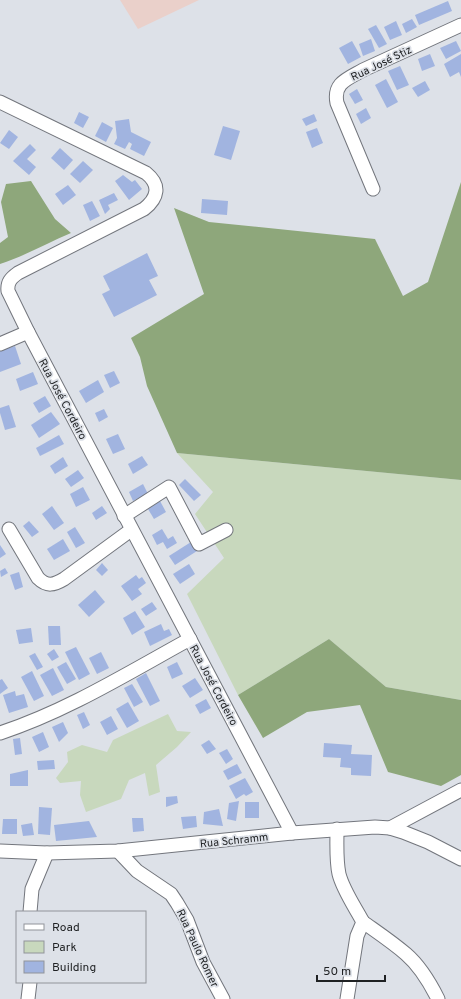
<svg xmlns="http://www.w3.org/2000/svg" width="461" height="999" font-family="Overpass,sans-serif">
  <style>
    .industrial { fill: #ead0ca }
    .green { fill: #c8d8bd }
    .forest { fill: #8ea77b }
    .building { fill: #a1b4e0 }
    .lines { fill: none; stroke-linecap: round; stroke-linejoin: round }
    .minor-casing { stroke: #73767d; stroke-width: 15 }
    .minor { stroke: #fff; stroke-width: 13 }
    .labels { text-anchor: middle; stroke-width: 3.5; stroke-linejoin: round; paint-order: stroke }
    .street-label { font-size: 11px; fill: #1f2123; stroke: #dde1e8 }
  </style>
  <rect width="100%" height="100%" fill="#dde1e8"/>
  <polygon class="industrial" points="120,0 199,0 138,29"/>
  <g class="green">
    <polygon points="177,453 461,480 461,700 386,687 329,639 238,695 187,594 224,558 195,514 213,492"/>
    <polygon points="168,714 177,731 191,732 177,747 156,765 160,792 149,796 145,773 129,780 121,799 86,812 80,795 81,781 60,783 56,778 68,762 67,752 82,745 107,752 113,740"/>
  </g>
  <g class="forest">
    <path d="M31 181 55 219 71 233C47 243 25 256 0 264V243L8 237 1 202 6 184Z"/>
    <polygon points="461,182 461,480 177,453 147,386 140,357 131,338 204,294 174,208 209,222 375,239 403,296 428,282"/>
    <polygon points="329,639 386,687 461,700 461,775 441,786 388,772 360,705 307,712 263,738 238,695"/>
  </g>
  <g class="building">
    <polygon points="448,1 452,11 419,25 415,15"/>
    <polygon points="412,19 417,27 406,33 402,24"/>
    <polygon points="396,21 402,35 390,40 384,27"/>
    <polygon points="376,25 387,44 379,48 368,29"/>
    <polygon points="371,39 375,51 363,56 359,44"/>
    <polygon points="352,41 361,57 348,64 339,48"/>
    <polygon points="456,41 461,51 446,59 440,48"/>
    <polygon points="430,54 435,66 422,71 418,59"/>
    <polygon points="461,54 461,77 459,72 450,77 444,64"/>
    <polygon points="400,66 409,85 397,90 388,71"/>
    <polygon points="386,79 398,102 387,108 375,85"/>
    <polygon points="425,81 430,90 418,97 412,88"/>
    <polygon points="357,89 363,100 355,104 349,94"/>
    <polygon points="366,108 371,118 361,124 356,114"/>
    <polygon points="79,112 89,117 83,128 74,123"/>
    <polygon points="314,114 317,121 306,126 302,119"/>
    <polygon points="129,119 131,132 151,142 144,156 130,149 132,144 129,142 125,149 114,144 117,138 115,121"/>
    <polygon points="102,122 113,128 106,142 95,136"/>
    <polygon points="223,126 240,131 231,160 214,155"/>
    <polygon points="317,128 323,143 312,148 306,132"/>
    <polygon points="9,130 18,137 9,149 0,143"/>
    <polygon points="30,144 36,150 27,159 36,167 29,175 13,161"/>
    <polygon points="60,148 73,160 64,170 51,158"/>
    <polygon points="83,161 93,170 80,183 70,174"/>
    <polygon points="123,175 132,182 135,180 142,189 129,200 115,181"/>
    <polygon points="68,185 76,195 63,205 55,194"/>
    <polygon points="114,193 118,200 108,205 110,209 105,214 99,200"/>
    <polygon points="202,199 228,201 227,215 201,213"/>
    <polygon points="92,201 100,216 90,221 83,205"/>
    <polygon points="147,253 158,276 149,280 157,295 114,317 102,294 110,290 103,276"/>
    <polygon points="15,346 21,364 0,372 0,351"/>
    <polygon points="114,371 120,383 110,388 104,375"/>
    <polygon points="33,372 38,384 20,391 16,379"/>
    <polygon points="98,380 104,392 86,403 79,391"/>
    <polygon points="45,396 51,406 39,413 33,403"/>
    <polygon points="9,405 16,427 5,430 0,413 0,408"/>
    <polygon points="104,409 108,417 99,422 95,413"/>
    <polygon points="51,412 60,424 39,438 31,425"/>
    <polygon points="118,434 125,449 113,454 106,439"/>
    <polygon points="59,435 64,444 40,456 36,448"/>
    <polygon points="142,456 148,465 133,474 128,464"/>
    <polygon points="63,457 68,466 55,474 50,466"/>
    <polygon points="78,470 84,478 71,487 65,479"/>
    <polygon points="185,479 201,495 194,501 179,485"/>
    <polygon points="143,484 148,494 133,501 129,492"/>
    <polygon points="83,487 90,500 76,507 70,494"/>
    <polygon points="160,501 166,512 154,519 148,509"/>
    <polygon points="52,506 64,523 54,530 42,514"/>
    <polygon points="102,506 107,513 96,520 92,513"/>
    <polygon points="29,521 39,532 32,537 23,526"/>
    <polygon points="75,527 85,543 76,548 67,532"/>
    <polygon points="162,529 168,539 173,536 177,543 167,549 163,542 157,545 152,535"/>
    <polygon points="63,539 70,551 54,560 47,549"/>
    <polygon points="191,542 197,551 175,565 169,556"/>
    <polygon points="0,545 6,554 0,558"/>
    <polygon points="102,563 108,570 102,576 96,570"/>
    <polygon points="189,564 195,574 180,584 173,574"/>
    <polygon points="5,568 8,573 1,577 0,571"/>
    <polygon points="19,572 23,587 15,590 10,575"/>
    <polygon points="136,575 139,579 142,577 146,583 138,589 142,594 132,601 121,586"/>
    <polygon points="95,590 105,602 89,617 78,605"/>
    <polygon points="152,602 157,609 146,616 141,609"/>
    <polygon points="135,611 145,627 132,635 123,618"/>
    <polygon points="161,624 164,631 169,629 172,635 150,646 144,632"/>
    <polygon points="48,626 60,626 61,645 49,645"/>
    <polygon points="31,628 33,642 19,644 16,630"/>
    <polygon points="76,647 90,674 79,680 65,652"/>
    <polygon points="54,649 59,657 52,661 47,654"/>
    <polygon points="101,652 109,668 97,674 89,658"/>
    <polygon points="35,653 43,667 37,670 29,656"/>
    <polygon points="66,662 76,679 67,684 57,667"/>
    <polygon points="177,662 183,674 172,679 167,667"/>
    <polygon points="53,668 64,690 52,696 40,675"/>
    <polygon points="32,671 44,696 34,701 21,677"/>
    <polygon points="146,673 160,701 150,706 136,679"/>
    <polygon points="195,678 203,690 190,698 182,686"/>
    <polygon points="2,679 8,688 0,694 0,680"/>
    <polygon points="132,684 143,702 134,707 124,688"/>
    <polygon points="15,691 16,696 24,694 28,707 9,713 3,695"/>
    <polygon points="206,699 211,708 200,714 195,705"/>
    <polygon points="128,702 139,721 127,728 116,709"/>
    <polygon points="84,712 90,725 83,729 77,715"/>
    <polygon points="111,716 118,729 107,735 100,722"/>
    <polygon points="63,722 68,733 59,742 52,727"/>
    <polygon points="43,732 49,747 39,752 32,737"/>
    <polygon points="20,738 22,754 15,755 13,739"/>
    <polygon points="209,740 216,749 207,754 201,745"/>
    <polygon points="324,743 352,745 351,754 372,755 371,776 351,775 351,768 340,767 341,758 323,757"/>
    <polygon points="227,749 233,759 226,764 219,753"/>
    <polygon points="54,760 55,769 38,770 37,761"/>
    <polygon points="237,764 242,773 228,780 223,771"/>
    <polygon points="28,770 28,786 10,786 10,774"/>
    <polygon points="245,778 253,792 246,796 244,794 236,799 229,786"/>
    <polygon points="177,796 178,803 166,807 166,797"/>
    <polygon points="239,801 236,821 227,819 229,803"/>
    <rect x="245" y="802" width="14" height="16"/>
    <polygon points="39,807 52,808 50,835 38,834"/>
    <polygon points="219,809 223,826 203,824 204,812"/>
    <polygon points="196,816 197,827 183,829 181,817"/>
    <polygon points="132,818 143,818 144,831 133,832"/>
    <polygon points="3,819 17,819 17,834 2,834"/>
    <polygon points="89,821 97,837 56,841 54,825"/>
    <polygon points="32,823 34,835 23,836 21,825"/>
  </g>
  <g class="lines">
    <defs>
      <g id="minor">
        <path d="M0 102 146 173C161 185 158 198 144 209L18 273C11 278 7 282 8 291L28 332 292 833"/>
        <path d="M373 189 337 103C333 83 347 79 363 70L461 25"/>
        <polyline points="0,344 28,332"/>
        <polyline points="124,516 169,487 199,544 226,530"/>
        <path d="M9 529 38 578C47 587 54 585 64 579L131 530"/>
        <path d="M0 733C67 711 128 673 190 639"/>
        <polyline points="390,828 461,790"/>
        <path d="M337 829C337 844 336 860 339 874 343 890 355 907 363 922L357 936 347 999"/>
        <polyline points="0,851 47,853 118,851 292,833 375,827 390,828 403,832 428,842 461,859"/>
        <polyline points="118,851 137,871 171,894 177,903 187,920 203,962 223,999"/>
        <polyline points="30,912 32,889 47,853"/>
        <path d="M363 922C377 932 392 942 406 954 420 966 430 983 438 999"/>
        <polyline points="28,999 30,982"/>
      </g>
    </defs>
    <use href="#minor" class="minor-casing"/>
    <use href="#minor" class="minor"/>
  </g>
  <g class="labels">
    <g class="street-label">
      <text transform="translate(381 63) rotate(-26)" y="4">Rua José Stiz</text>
      <text transform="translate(63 399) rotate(62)" y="4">Rua José Cordeiro</text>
      <text transform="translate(214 685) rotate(62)" y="4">Rua José Cordeiro</text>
      <text transform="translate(234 840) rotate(-6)" y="4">Rua Schramm</text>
      <text transform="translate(198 948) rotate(65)" y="4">Rua Paulo Romer</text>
    </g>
  </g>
  <rect x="16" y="911" width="130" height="72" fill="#dde1e8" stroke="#919499"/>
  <rect x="24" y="924" width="20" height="6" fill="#ffffff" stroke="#919499"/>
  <text x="52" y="931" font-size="12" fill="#1f2123">Road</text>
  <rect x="24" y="941" width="20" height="12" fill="#c8d8bd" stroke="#919499"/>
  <text x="52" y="951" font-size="12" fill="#1f2123">Park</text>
  <rect x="24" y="961" width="20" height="12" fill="#a1b4e0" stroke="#919499"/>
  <text x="52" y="971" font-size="12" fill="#1f2123">Building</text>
  <path d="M317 975v6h68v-6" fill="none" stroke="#1f2123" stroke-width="2"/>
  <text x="323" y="975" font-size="12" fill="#1f2123" stroke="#dde1e8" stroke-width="3" paint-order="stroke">50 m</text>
</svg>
